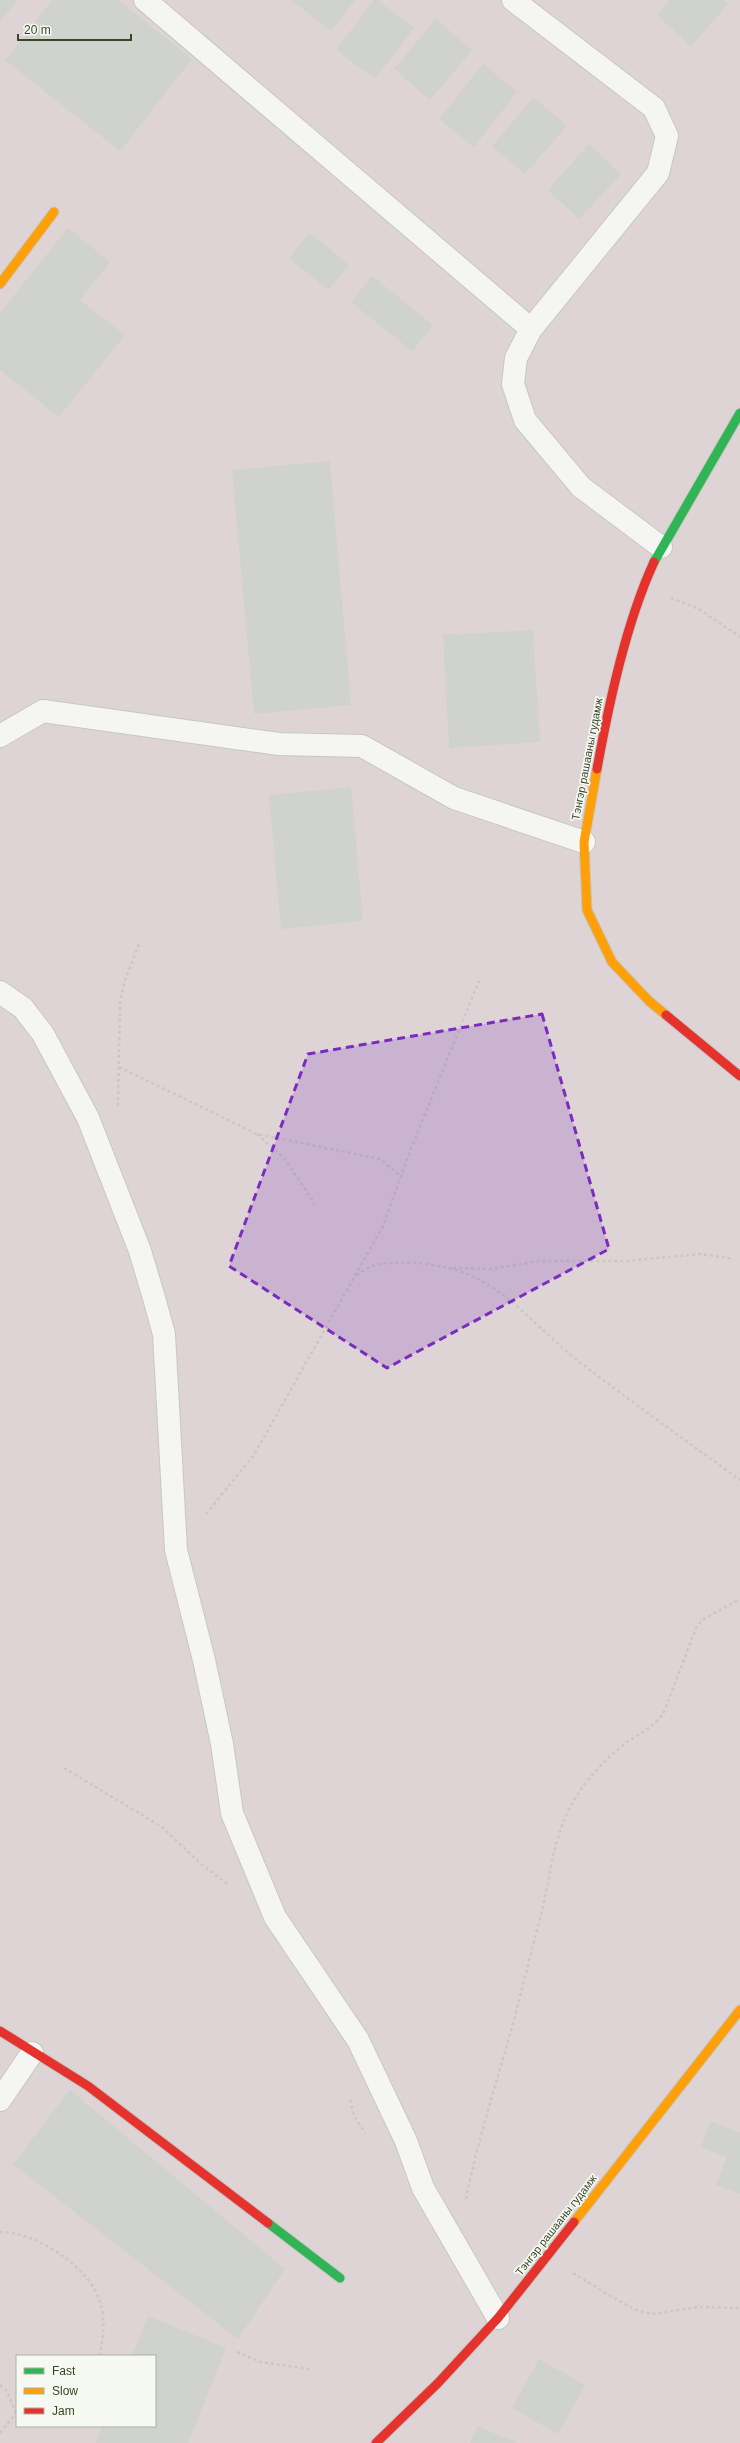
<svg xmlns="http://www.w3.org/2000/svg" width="740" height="2443" font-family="Arial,sans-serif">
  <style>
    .green { fill: #ded4d6; fill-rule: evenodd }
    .building { fill: #d0d2cd }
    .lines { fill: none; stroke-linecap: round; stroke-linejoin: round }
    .lane-casing { stroke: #c5c8c2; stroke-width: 24 }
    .fast-casing { stroke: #c5c8c2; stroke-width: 11 }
    .slow-casing { stroke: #c5c8c2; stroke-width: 11 }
    .jam-casing { stroke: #c5c8c2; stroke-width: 11 }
    .path { stroke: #c7cac2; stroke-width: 2.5; stroke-dasharray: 3 3; stroke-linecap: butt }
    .lane { stroke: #f5f6f3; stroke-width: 22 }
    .fast { stroke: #30b455; stroke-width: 9 }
    .slow { stroke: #ff9f0a; stroke-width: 9 }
    .jam { stroke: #e5322d; stroke-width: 9 }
    .marked { fill: #7b2cbf; fill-opacity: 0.2; stroke: #7b2cbf; stroke-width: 3; stroke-dasharray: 8 5; stroke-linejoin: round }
    .labels { text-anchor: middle; stroke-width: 3.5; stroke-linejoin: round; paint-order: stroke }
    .street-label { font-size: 11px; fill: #384628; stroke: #f6f9f2 }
  </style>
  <rect width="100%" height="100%" fill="#e7eae4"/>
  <path class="green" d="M0 0H740V2443H0ZM17 2356H155V2426H17Z"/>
  <g class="building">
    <polygon points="0,0 18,0 0,22"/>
    <polygon points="52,0 118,0 192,59 120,151 5,60"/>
    <polygon points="291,0 355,0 331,31"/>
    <polygon points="374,0 377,0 414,28 375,79 336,50"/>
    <polygon points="670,0 724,0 728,4 691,46 657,15"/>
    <polygon points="436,19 472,50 430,100 394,69"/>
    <polygon points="483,64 517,92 474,147 439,119"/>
    <polygon points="534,97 567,126 525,174 492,146"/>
    <polygon points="589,144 621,174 579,219 548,190"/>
    <polygon points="68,228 110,262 80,300 125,335 59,417 0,370 0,313"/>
    <polygon points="310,233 349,265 328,290 289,258"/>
    <polygon points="372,276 433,325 412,351 351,302"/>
    <polygon points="330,461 351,705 254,714 232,470"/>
    <polygon points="533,630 540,742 449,748 443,635"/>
    <polygon points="351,787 363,921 281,929 269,795"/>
    <polygon points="70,2090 285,2269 238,2339 13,2164"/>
    <polygon points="711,2121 740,2133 740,2194 716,2185 727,2157 701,2147"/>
    <polygon points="148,2316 226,2348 188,2443 96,2443 103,2426 155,2426 155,2356 132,2356"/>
    <polygon points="539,2359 585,2385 558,2434 512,2408"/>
    <polygon points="477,2426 518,2443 470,2443"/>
  </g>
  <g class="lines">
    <defs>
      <g id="lane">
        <polyline points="145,0 531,329"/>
        <polyline points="513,0 654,108 667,136 658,173 531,329 516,358 513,384 525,420 581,487 661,547"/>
        <polyline points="0,736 43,711 279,744 362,746 454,798 584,842"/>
        <polyline points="0,992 23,1008 43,1034 88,1118 140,1251 154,1298 164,1334 176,1550 204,1660 222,1744 232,1813 275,1917 358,2040 406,2141 423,2188 498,2318"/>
        <polyline points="0,2100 32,2053"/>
      </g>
      <g id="fast">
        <polyline points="654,562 740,413"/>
        <polyline points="268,2223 340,2278"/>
      </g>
      <g id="slow">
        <polyline points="0,284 54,212"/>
        <polyline points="597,769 584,842 587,910 612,962 649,1001 666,1015"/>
        <polyline points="574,2222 740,2010"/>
      </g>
      <g id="jam">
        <path d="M597 769C609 703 626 623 654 562"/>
        <polyline points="666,1015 740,1076"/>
        <polyline points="0,2031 88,2086 268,2223"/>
        <polyline points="376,2443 438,2383 498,2318 574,2222"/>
      </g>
    </defs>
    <use href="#lane" class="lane-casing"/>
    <use href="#fast" class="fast-casing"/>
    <use href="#slow" class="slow-casing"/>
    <use href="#jam" class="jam-casing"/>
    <g class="path">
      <polyline points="671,598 699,609 740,637"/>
      <polyline points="119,1067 257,1134 380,1159 402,1177"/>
      <polyline points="118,1106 120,1003 124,983 139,944"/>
      <polyline points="257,1134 284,1158 315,1204"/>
      <polyline points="453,1268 491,1269 539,1261 623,1261 701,1254 734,1259"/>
      <path d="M356 1275C364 1270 372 1265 381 1264 402 1260 441 1264 462 1272 507 1288 540 1331 577 1360 630 1401 685 1440 740 1480"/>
      <polyline points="206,1514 254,1455 383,1226 410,1151 479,981"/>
      <polyline points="64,1768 162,1827 201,1864 227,1884"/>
      <polyline points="350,2100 354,2116 365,2133"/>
      <path d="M466 2199C479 2132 502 2067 519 2001 527 1969 535 1938 543 1907 552 1866 554 1832 577 1795 591 1774 611 1753 632 1739 645 1731 655 1725 664 1712L696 1628 702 1620 740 1599"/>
      <path d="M0 2232C35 2231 90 2267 100 2302 106 2319 103 2338 100 2356"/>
      <polyline points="573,2273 617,2300 636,2310 652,2314 700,2307 740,2308"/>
      <polyline points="237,2352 261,2362 309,2369"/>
      <polyline points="0,2385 6,2390 16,2412"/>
      <polyline points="0,2433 17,2412"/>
    </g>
    <use href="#lane" class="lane"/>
    <use href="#fast" class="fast"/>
    <use href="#slow" class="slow"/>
    <use href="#jam" class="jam"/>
  </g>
  <path class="marked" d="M542 1014 609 1249 387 1368 229 1266 308 1054Z"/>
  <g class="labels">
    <g class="street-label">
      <text transform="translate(587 759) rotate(-79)" y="4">Тэнгэр рашааны гудамж</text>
      <text transform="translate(556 2225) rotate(-52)" y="4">Тэнгэр рашааны гудамж</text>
    </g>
  </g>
  <rect x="16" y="2355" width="140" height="72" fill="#f6f9f2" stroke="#aab1a1"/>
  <rect x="24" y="2368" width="20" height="6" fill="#30b455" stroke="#aab1a1"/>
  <text x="52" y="2375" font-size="12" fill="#384628">Fast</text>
  <rect x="24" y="2388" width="20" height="6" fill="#ff9f0a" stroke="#aab1a1"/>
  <text x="52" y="2395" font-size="12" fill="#384628">Slow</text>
  <rect x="24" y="2408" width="20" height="6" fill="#e5322d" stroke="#aab1a1"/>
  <text x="52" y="2415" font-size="12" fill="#384628">Jam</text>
  <path d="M18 34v6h113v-6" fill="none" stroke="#384628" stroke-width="2"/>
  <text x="24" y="34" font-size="12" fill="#384628" stroke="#f6f9f2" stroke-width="3" paint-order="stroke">20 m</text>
</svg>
